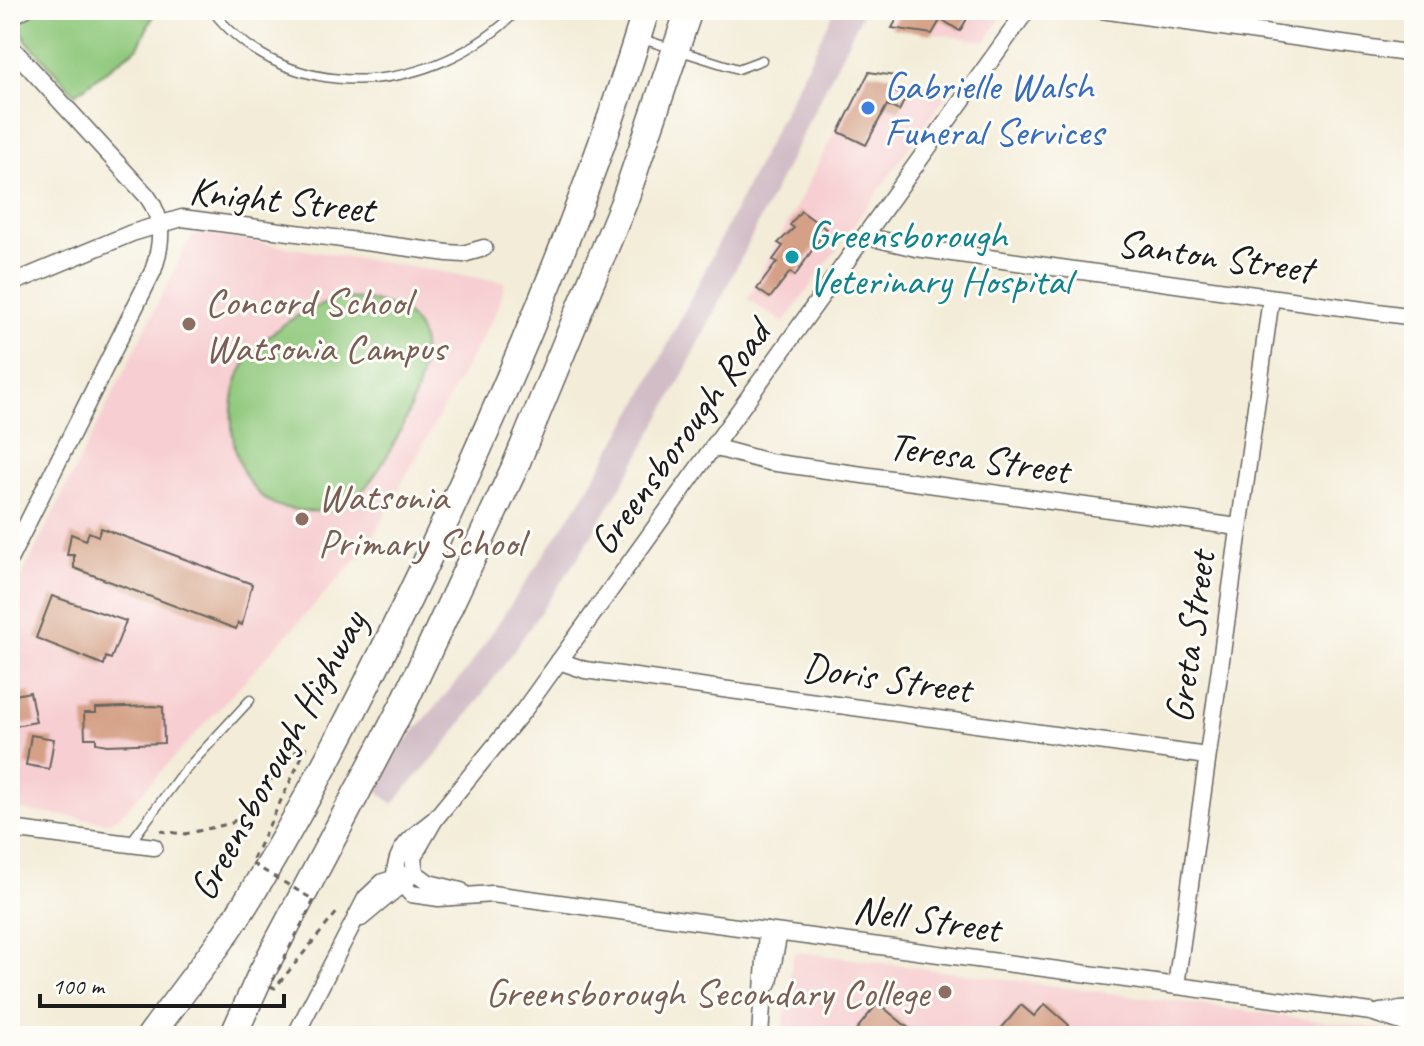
<svg xmlns="http://www.w3.org/2000/svg" width="1424" height="1046" font-family="Caveat,sans-serif">
  <style>
    .built { fill: #f7cfd2 }
    .industrial { fill: #d2bdc6 }
    .green { fill: #8fc87b; stroke: #56724c; stroke-width: 2 }
    .building { fill: #d4a086 }
    .lines { fill: none; stroke-linecap: round; stroke-linejoin: round }
    .service-casing { stroke: #67655e; stroke-width: 11 }
    .minor-casing { stroke: #67655e; stroke-width: 19 }
    .trunk-casing { stroke: #67655e; stroke-width: 29 }
    .path { stroke: #67655e; stroke-width: 3; stroke-dasharray: 6 6; stroke-linecap: butt }
    .service { stroke: #fff; stroke-width: 8 }
    .minor { stroke: #fff; stroke-width: 16 }
    .trunk { stroke: #fff; stroke-width: 26 }
    .path-bridge { stroke: #67655e; stroke-width: 3; stroke-dasharray: 6 6; stroke-linecap: butt }
    .shop-dot { fill: #3f7fe0; stroke: #fdfcf7; stroke-width: 3 }
    .culture-dot { fill: #0f9aa8; stroke: #fdfcf7; stroke-width: 3 }
    .education-dot { fill: #8d6e63; stroke: #fdfcf7; stroke-width: 3 }
    .labels { text-anchor: middle; stroke-width: 6; stroke-linejoin: round; paint-order: stroke }
    .shop-label { font-size: 40px; fill: #366cbe; stroke: #fdfcf7; text-anchor: start }
    .street-label { font-size: 40px; fill: #1c1c1c; stroke: #fdfcf7 }
    .culture-label { font-size: 40px; fill: #0d838f; stroke: #fdfcf7; text-anchor: start }
    .education-label { font-size: 40px; fill: #785e54; stroke: #fdfcf7; text-anchor: start }
  </style>
  <rect width="100%" height="100%" fill="#fdfcf7"/>
  <filter id="ink" filterUnits="userSpaceOnUse"><feTurbulence type="fractalNoise" baseFrequency=".0125" numOctaves="2"/><feDisplacementMap in="SourceGraphic" scale="16" xChannelSelector="R" yChannelSelector="G"/><feConvolveMatrix kernelMatrix="1 2 1 2 8 2 1 2 1" color-interpolation-filters="sRGB"/></filter>
  <filter id="wash" filterUnits="userSpaceOnUse"><feTurbulence type="fractalNoise" baseFrequency=".006" numOctaves="4" result="noise"/><feDisplacementMap in="SourceGraphic" scale="32" xChannelSelector="R" yChannelSelector="G"/><feGaussianBlur stdDeviation="1.8" result="paint"/><feColorMatrix in="noise" values="0 0 0 0 0 0 0 0 0 0 0 0 0 0 0 0 0 1.4 0 .05"/><feComposite in="paint" operator="in"/></filter>
  <g filter="url(#wash)">
    <rect width="100%" height="100%" fill="#f3ecd8"/>
    <g class="built">
      <polygon points="898,10 1007,10 985,41 889,27"/>
      <polygon points="866,72 954,85 784,323 748,299"/>
      <polygon points="200,233 505,282 498,308 366,549 118,818 108,822 10,809 10,600 191,237"/>
      <polygon points="799,952 1414,1033 1414,1036 782,1036 793,955"/>
    </g>
    <polygon class="industrial" points="835,10 864,10 677,387 632,468 579,556 513,652 449,740 393,804 374,788 385,766 469,667 588,489 640,400"/>
    <g class="green">
      <polygon points="15,10 156,10 138,47 75,94 26,40"/>
      <path d="M344 298C442 301 435 359 400 431 389 454 370 489 347 504 330 514 306 512 287 508 230 498 219 405 245 364 268 329 304 308 344 298Z"/>
    </g>
    <g id="blocks">
      <g class="building">
        <polygon points="902,10 972,10 960,31 941,19 932,34 892,28"/>
        <polygon points="869,72 895,76 889,89 906,97 899,111 887,105 866,145 839,132"/>
        <polygon points="801,211 826,229 795,276 790,272 770,298 757,289 777,262 773,260 783,246 778,243 794,228 790,225"/>
        <polygon points="101,528 252,584 242,625 238,623 236,629 74,568 74,555 67,555 71,534 86,540 89,532 98,536"/>
        <polygon points="52,596 126,621 111,659 106,657 104,665 36,638"/>
        <polygon points="30,692 36,722 10,727 10,696"/>
        <polygon points="154,706 163,707 164,743 107,745 96,743 96,738 85,738 84,713 96,713 96,708"/>
        <polygon points="31,735 54,739 49,769 26,765"/>
        <polygon points="878,1003 918,1036 863,1036 856,1030"/>
        <polygon points="1045,1004 1069,1025 1060,1036 995,1036 1021,1005 1034,1016"/>
      </g>
    </g>
  </g>
  <g filter="url(#ink)">
    <use href="#blocks" fill-opacity="0" stroke="#67655e" stroke-width="2"/>
    <g class="lines">
      <defs>
        <g id="service">
          <path d="M212 10C289 110 436 95 518 10"/>
          <polyline points="10,22 31,10"/>
          <polyline points="642,39 738,69 762,60"/>
          <polyline points="130,843 179,777 250,700"/>
        </g>
        <g id="minor">
          <polyline points="1101,10 1414,54"/>
          <path d="M10 46 147 196C165 220 162 244 153 271L10 558"/>
          <polyline points="865,236 916,248 1414,317"/>
          <polyline points="10,284 132,233 182,218 448,253 463,254 484,248"/>
          <polyline points="713,447 769,462 1238,527"/>
          <polyline points="559,661 585,670 1207,756"/>
          <path d="M435 819C414 835 395 848 395 876L411 894 439 898 492 894 1371 1012 1410 1025"/>
          <polyline points="10,829 154,847"/>
          <polyline points="415,873 413,857 435,819 524,710 1027,10"/>
          <polyline points="415,873 429,883 461,891"/>
          <polyline points="361,918 408,879"/>
          <polyline points="769,983 779,933"/>
          <polyline points="1176,986 1271,298"/>
          <polyline points="1380,1012 1411,1009"/>
          <polyline points="295,1036 366,898 383,882 406,875"/>
          <polyline points="760,1036 767,931"/>
        </g>
        <g id="trunk">
          <path d="M150 1036C184 989 222 943 252 893 321 780 381 659 437 539 517 368 591 191 646 10"/>
          <polyline points="233,1036 261,974 403,705 514,469 624,202 689,10"/>
        </g>
      </defs>
      <use href="#service" class="service-casing"/>
      <use href="#minor" class="minor-casing"/>
      <use href="#trunk" class="trunk-casing"/>
      <polyline class="path" points="160,831 185,834 232,823 239,816"/>
      <use href="#service" class="service"/>
      <use href="#minor" class="minor"/>
      <use href="#trunk" class="trunk"/>
      <polyline class="path-bridge" points="239,816 301,746 306,748 251,863 314,900 270,986 275,988 338,911"/>
    </g>
  </g>
  <circle class="shop-dot" cx="868" cy="108" r="8"/>
  <circle class="culture-dot" cx="792" cy="257" r="8"/>
  <g class="education-dot">
    <circle cx="189" cy="324" r="8"/>
    <circle cx="302" cy="519" r="8"/>
    <circle cx="945" cy="992" r="8"/>
  </g>
  <g class="labels">
    <g class="shop-label">
      <text x="884" y="99">Gabrielle Walsh<tspan x="884" dy="46">Funeral Services</tspan></text>
    </g>
    <g class="street-label">
      <text transform="translate(282 199) rotate(6)" y="14">Knight Street</text>
      <text transform="translate(1215 255) rotate(8)" y="14">Santon Street</text>
      <text transform="translate(679 437) rotate(-54)" y="14">Greensborough Road</text>
      <text transform="translate(979 457) rotate(8)" y="14">Teresa Street</text>
      <text transform="translate(1189 637) rotate(-82)" y="14">Greta Street</text>
      <text transform="translate(887 677) rotate(8)" y="14">Doris Street</text>
      <text transform="translate(277 755) rotate(-61)" y="14">Greensborough Highway</text>
      <text transform="translate(927 918) rotate(8)" y="14">Nell Street</text>
    </g>
    <g class="culture-label">
      <text x="808" y="248">Greensborough<tspan x="808" dy="46">Veterinary Hospital</tspan></text>
    </g>
    <g class="education-label">
      <text x="205" y="315">Concord School<tspan x="205" dy="46">Watsonia Campus</tspan></text>
      <text x="318" y="510">Watsonia<tspan x="318" dy="46">Primary School</tspan></text>
      <text x="929" y="1006" text-anchor="end">Greensborough Secondary College</text>
    </g>
  </g>
  <rect width="1424" height="1046" fill="none" stroke="#fdfcf7" stroke-width="40"/>
  <path d="M40 994v12h244v-12" fill="none" stroke="#1c1c1c" stroke-width="4"/>
  <text x="52" y="994" font-size="24" fill="#1c1c1c" stroke="#fdfcf7" stroke-width="6" paint-order="stroke">100 m</text>
</svg>
